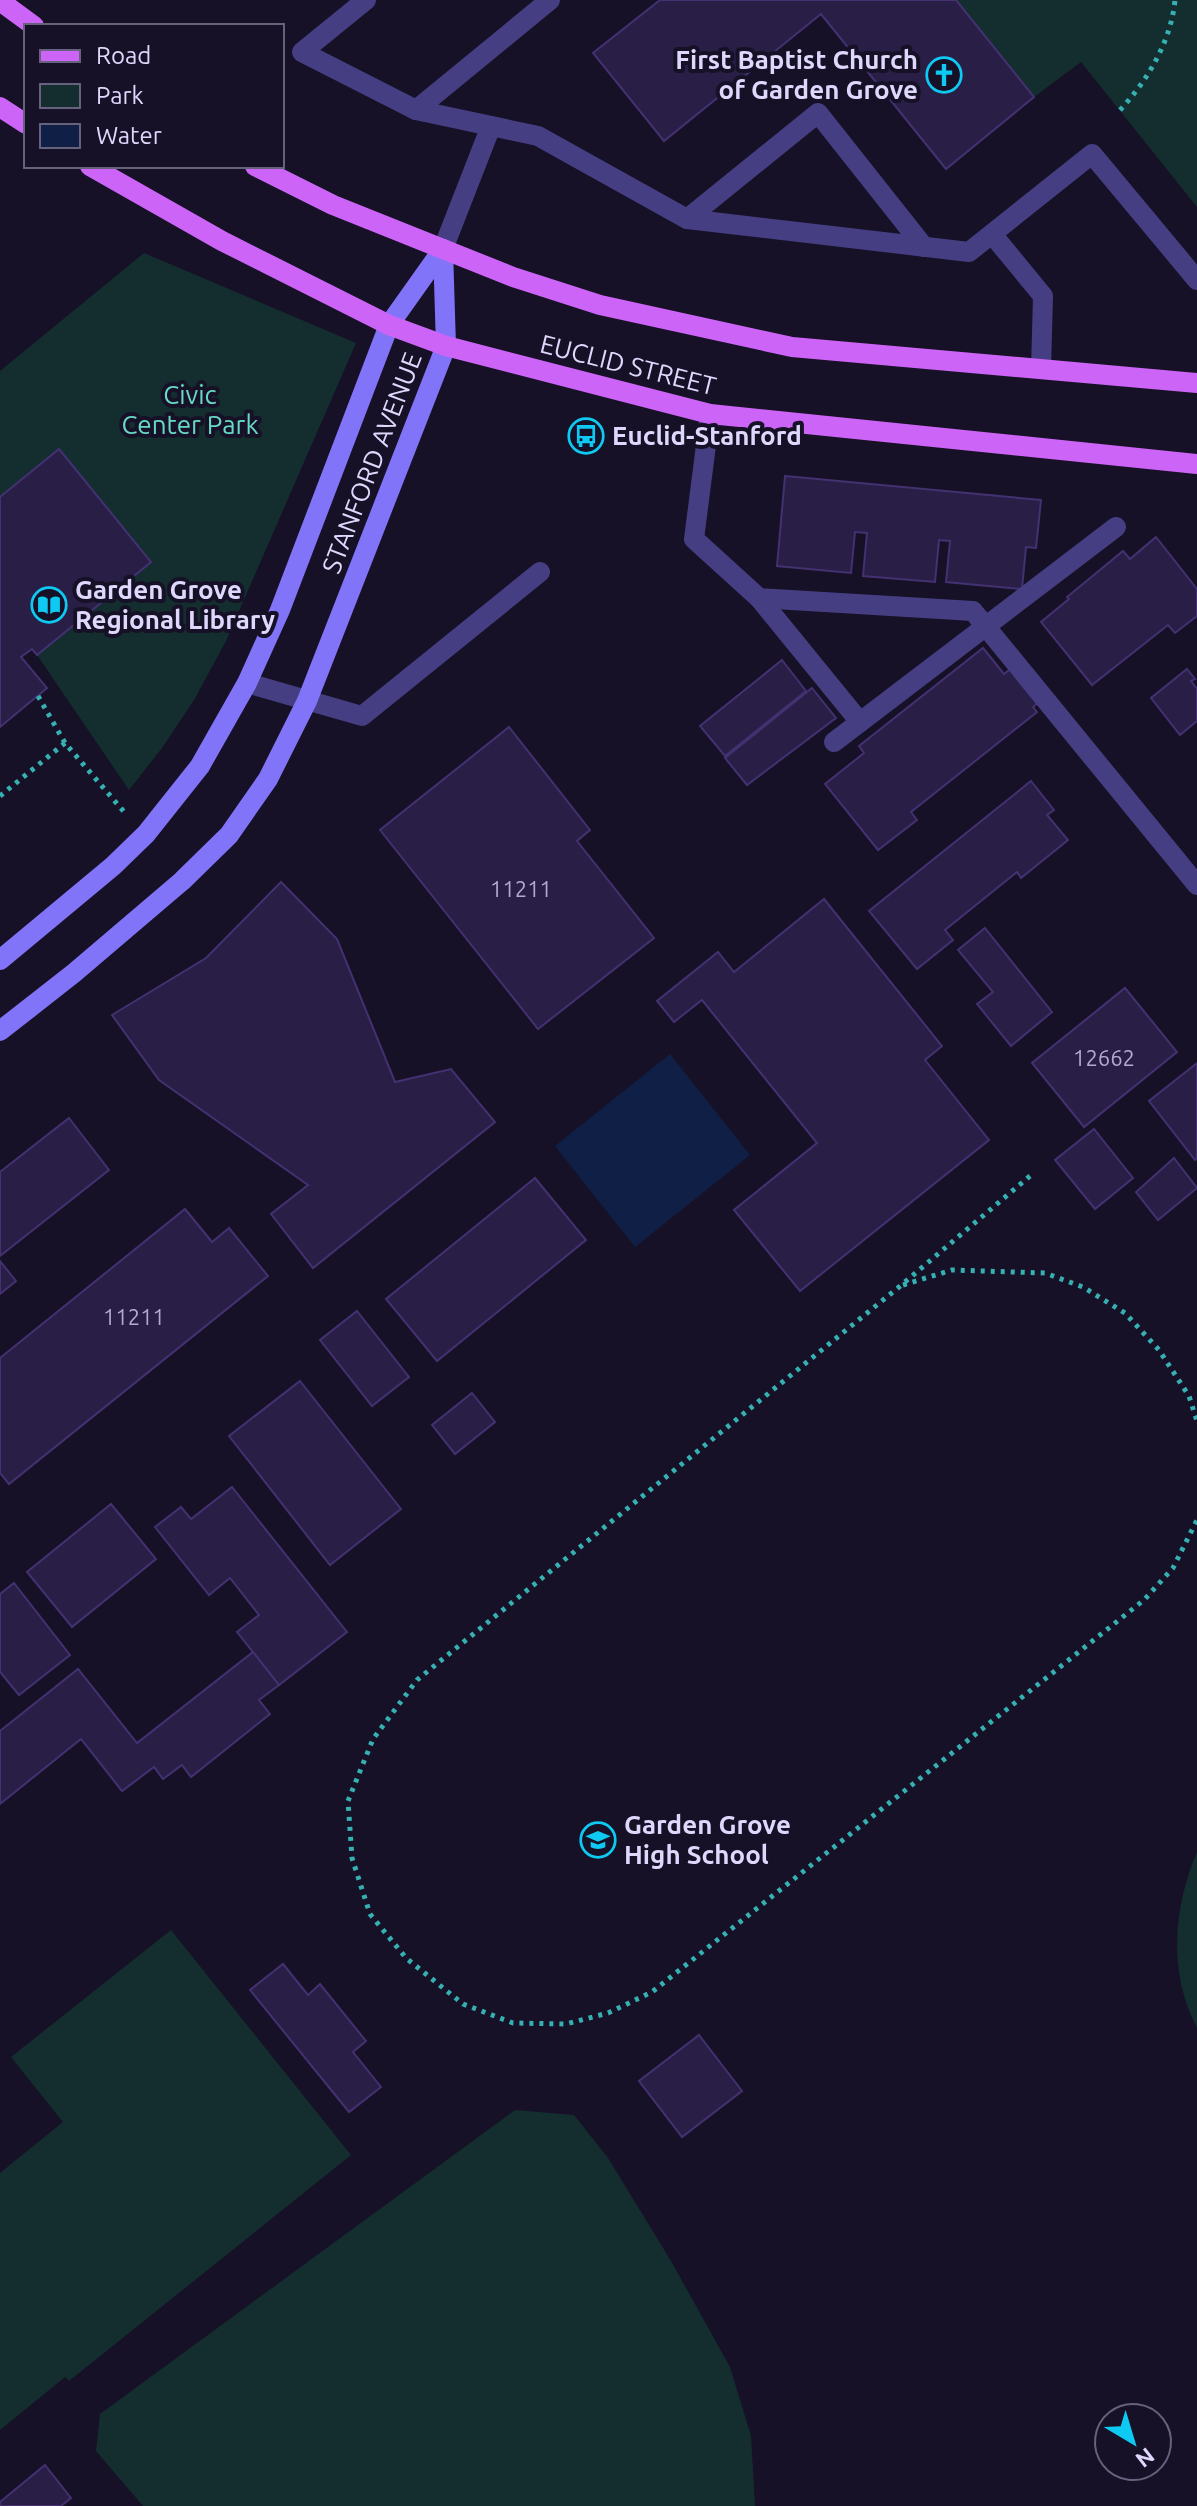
<svg xmlns="http://www.w3.org/2000/svg" width="1197" height="2506" font-family="Ubuntu,sans-serif">
  <style>
    .green { fill: #142e30 }
    .water { fill: #0f1f46 }
    .building { fill: #291e46; stroke: #433171; stroke-width: 2 }
    .lines { fill: none; stroke-linecap: round; stroke-linejoin: round }
    .path { stroke: #36b0b2; stroke-width: 5; stroke-dasharray: 4 6; stroke-linecap: butt }
    .lane { stroke: #463e82; stroke-width: 20 }
    .street { stroke: #463e82; stroke-width: 20 }
    .secondary { stroke: #8274f8; stroke-width: 20 }
    .primary { stroke: #cc65f7; stroke-width: 20 }
    .labels { text-anchor: middle; stroke-width: 8; stroke-linejoin: round; paint-order: stroke }
    .number-label { font-size: 22px; fill: #b2aacf }
    .poi-label { font-size: 26px; font-weight: bold; fill: #dfd8fd; stroke: #161126; text-anchor: start }
    .street-label { font-size: 26px; fill: #dfd8fd; stroke: #161126 }
    .park-label { font-size: 26px; fill: #67dac7; stroke: #161126 }
  </style>
  <rect width="100%" height="100%" fill="#161126"/>
  <g class="green">
    <polygon points="956,0 1197,0 1197,207 1081,62 1034,97"/>
    <polygon points="144,253 356,343 226,641 194,700 162,748 129,790 37,655 151,562 60,449 0,497 0,371"/>
    <path d="M1197 1852V2028C1168 1973 1173 1908 1197 1852Z"/>
    <polygon points="171,1930 351,2155 69,2381 65,2377 0,2430 0,2173 63,2122 11,2057"/>
    <polygon points="515,2110 574,2115 608,2158 671,2261 730,2367 751,2436 755,2506 143,2506 96,2451 100,2414"/>
  </g>
  <polygon class="water" points="670,1054 750,1155 635,1247 555,1146"/>
  <g class="building">
    <polygon points="660,0 956,0 1034,97 946,169 821,14 664,141 593,53"/>
    <polygon points="59,449 151,562 37,655 32,649 21,657 47,688 0,727 0,497"/>
    <polygon points="785,476 1041,500 1036,548 1026,547 1022,589 946,582 950,541 939,540 935,582 863,576 867,533 855,532 851,573 777,566"/>
    <polygon points="1156,537 1197,589 1197,616 1175,633 1168,625 1092,685 1041,622 1069,599 1067,597 1123,551 1130,559"/>
    <polygon points="983,648 1004,674 1014,666 1041,700 1033,707 1037,712 911,812 917,820 878,850 825,784 864,753 859,746"/>
    <polygon points="782,660 806,691 725,756 700,726"/>
    <polygon points="1187,669 1195,679 1191,681 1197,689 1197,721 1180,735 1151,698"/>
    <polygon points="812,688 836,718 747,785 725,758"/>
    <polygon points="509,727 590,830 577,841 654,938 538,1029 380,830"/>
    <polygon points="1031,781 1054,810 1047,815 1068,840 1021,878 1017,872 945,930 953,940 917,969 869,911"/>
    <polygon points="281,882 337,939 395,1082 451,1069 495,1122 313,1268 271,1214 308,1185 159,1080 112,1015 206,958"/>
    <polygon points="824,899 942,1046 925,1060 989,1140 800,1291 734,1210 817,1143 702,1000 674,1022 657,1001 718,952 734,972"/>
    <polygon points="985,928 1052,1012 1011,1046 977,1004 993,992 958,950"/>
    <polygon points="1125,988 1177,1052 1084,1127 1032,1063"/>
    <polygon points="1197,1063 1197,1158 1195,1160 1149,1101"/>
    <polygon points="69,1118 109,1170 0,1256 0,1172"/>
    <polygon points="1094,1129 1133,1178 1095,1209 1055,1160"/>
    <polygon points="1174,1158 1197,1188 1158,1220 1136,1192"/>
    <polygon points="535,1178 586,1240 437,1361 386,1299"/>
    <polygon points="185,1209 212,1242 229,1228 268,1276 9,1484 0,1473 0,1358"/>
    <polygon points="0,1261 16,1281 0,1294"/>
    <polygon points="357,1311 409,1377 372,1406 320,1340"/>
    <polygon points="300,1381 401,1509 330,1565 229,1436"/>
    <polygon points="472,1393 495,1422 455,1454 432,1425"/>
    <polygon points="232,1487 347,1632 279,1685 237,1632 259,1615 230,1578 209,1595 155,1527 181,1507 191,1519"/>
    <polygon points="111,1504 156,1559 72,1627 27,1572"/>
    <polygon points="14,1583 70,1655 19,1695 0,1672 0,1594"/>
    <polygon points="253,1652 279,1685 259,1700 270,1714 191,1777 182,1765 163,1779 154,1767 122,1791 81,1739 0,1804 0,1731 78,1669 137,1743"/>
    <polygon points="283,1964 308,1995 320,1984 366,2041 353,2052 381,2087 349,2112 250,1990"/>
    <polygon points="699,2035 742,2091 682,2137 639,2081"/>
    <polygon points="45,2465 71,2498 61,2506 0,2506 0,2502"/>
  </g>
  <g class="lines">
    <g class="path">
      <path d="M1120 110C1148 80 1171 41 1175 0"/>
      <polyline points="38,696 65,743 125,813"/>
      <polyline points="0,796 65,743"/>
      <polyline points="1030,1176 899,1287 417,1680 373,1739 348,1801 352,1858 370,1914 406,1958 463,2004 513,2023 566,2024 608,2013 652,1992 1144,1600 1173,1568 1197,1520"/>
      <polyline points="903,1285 952,1270 1045,1273 1083,1287 1125,1313 1159,1350 1189,1396 1197,1421"/>
    </g>
    <g class="lane">
      <polyline points="366,0 302,52 416,110 538,136 687,219 969,252 1092,154 1197,280"/>
      <polyline points="416,110 550,0"/>
      <polyline points="687,219 818,113 924,247"/>
      <polyline points="992,234 1043,296 1041,369"/>
      <polyline points="443,249 491,126"/>
      <polyline points="247,683 362,716 540,572"/>
      <polyline points="834,742 1116,527"/>
    </g>
    <g class="street">
      <polyline points="710,414 694,539 759,598 973,611 1197,885"/>
      <polyline points="759,598 860,722"/>
    </g>
    <g class="secondary">
      <polyline points="0,960 113,866 146,834 200,766 247,683 280,610 389,325 443,249"/>
      <polyline points="0,1031 74,973 182,881 229,835 268,779 307,701 446,346 443,249"/>
    </g>
    <g class="primary">
      <polyline points="0,1 34,26"/>
      <polyline points="0,107 26,124"/>
      <polyline points="90,166 222,241 389,325 446,346 710,414 1197,464"/>
      <polyline points="255,166 333,205 513,277 600,305 792,347 1197,383"/>
    </g>
  </g>
  <defs>
    <symbol id="church-ring" viewBox="-11 -11 22 22"><circle r="9.5" fill="#161126" stroke="#0ec9f2" stroke-width="1.5"/><path d="M-1.2-6h2.4v3.5h3.3v2.4h-3.3V6h-2.4V-.1h-3.3v-2.4h3.3Z" fill="#0ec9f2"/></symbol>
    <symbol id="bus-ring" viewBox="-11 -11 22 22"><circle r="9.5" fill="#161126" stroke="#0ec9f2" stroke-width="1.5"/><path d="M-5-6H5V4H4V6H2V4H-2V6H-4V4H-5ZM-3.5-4V0h7V-4ZM-3.5 1.2v1.5H-2V1.2ZM2 1.2v1.5H3.5V1.2Z" fill="#0ec9f2"/></symbol>
    <symbol id="library-ring" viewBox="-11 -11 22 22"><circle r="9.5" fill="#161126" stroke="#0ec9f2" stroke-width="1.5"/><path d="M-6-4Q-3-5.5-.7-3.5V5Q-3 3-6 4ZM6-4Q3-5.5 .7-3.5V5Q3 3 6 4Z" fill="#0ec9f2"/></symbol>
    <symbol id="school-ring" viewBox="-11 -11 22 22"><circle r="9.5" fill="#161126" stroke="#0ec9f2" stroke-width="1.5"/><path d="M0-5L7-2L0 1L-7-2ZM-4 1L0 2.5L4 1V4Q0 6-4 4Z" fill="#0ec9f2"/></symbol>
  </defs>
  <g fill-rule="evenodd">
    <use href="#church-ring" x="924" y="55" width="40" height="40"/>
    <use href="#bus-ring" x="566" y="416" width="40" height="40"/>
    <use href="#library-ring" x="29" y="585" width="40" height="40"/>
    <use href="#school-ring" x="578" y="1820" width="40" height="40"/>
  </g>
  <g class="labels">
    <g class="number-label">
      <text x="521" y="897">11211</text>
      <text x="1104" y="1066">12662</text>
      <text x="134" y="1325">11211</text>
    </g>
    <g class="poi-label">
      <text x="918" y="69" text-anchor="end">First Baptist Church<tspan x="918" dy="30">of Garden Grove</tspan></text>
      <text x="612" y="445">Euclid-Stanford</text>
      <text x="75" y="599">Garden Grove<tspan x="75" dy="30">Regional Library</tspan></text>
      <text x="624" y="1834">Garden Grove<tspan x="624" dy="30">High School</tspan></text>
    </g>
    <g class="street-label">
      <text transform="translate(628 365) rotate(14)" y="9">EUCLID STREET</text>
      <text transform="translate(372 463) rotate(-69)" y="9">STANFORD AVENUE</text>
    </g>
    <g class="park-label">
      <text x="190" y="404">Civic<tspan x="190" dy="30">Center Park</tspan></text>
    </g>
  </g>
  <rect x="24" y="24" width="260" height="144" fill="#161126" stroke="#66617c" stroke-width="2"/>
  <rect x="40" y="50" width="40" height="12" fill="#cc65f7" stroke="#66617c" stroke-width="2"/>
  <text x="96" y="64" font-size="24" fill="#dfd8fd">Road</text>
  <rect x="40" y="84" width="40" height="24" fill="#142e30" stroke="#66617c" stroke-width="2"/>
  <text x="96" y="104" font-size="24" fill="#dfd8fd">Park</text>
  <rect x="40" y="124" width="40" height="24" fill="#0f1f46" stroke="#66617c" stroke-width="2"/>
  <text x="96" y="144" font-size="24" fill="#dfd8fd">Water</text>
  <g transform="translate(1133 2442) rotate(142)"><circle r="38" fill="#161126" stroke="#66617c" stroke-width="2"/>
  <path d="M0-6L14 30L0 20L-14 30Z" fill="#0ec9f2"/>
  <text y="-12" font-size="22" font-weight="bold" text-anchor="middle" fill="#dfd8fd">N</text>
  </g>
</svg>
